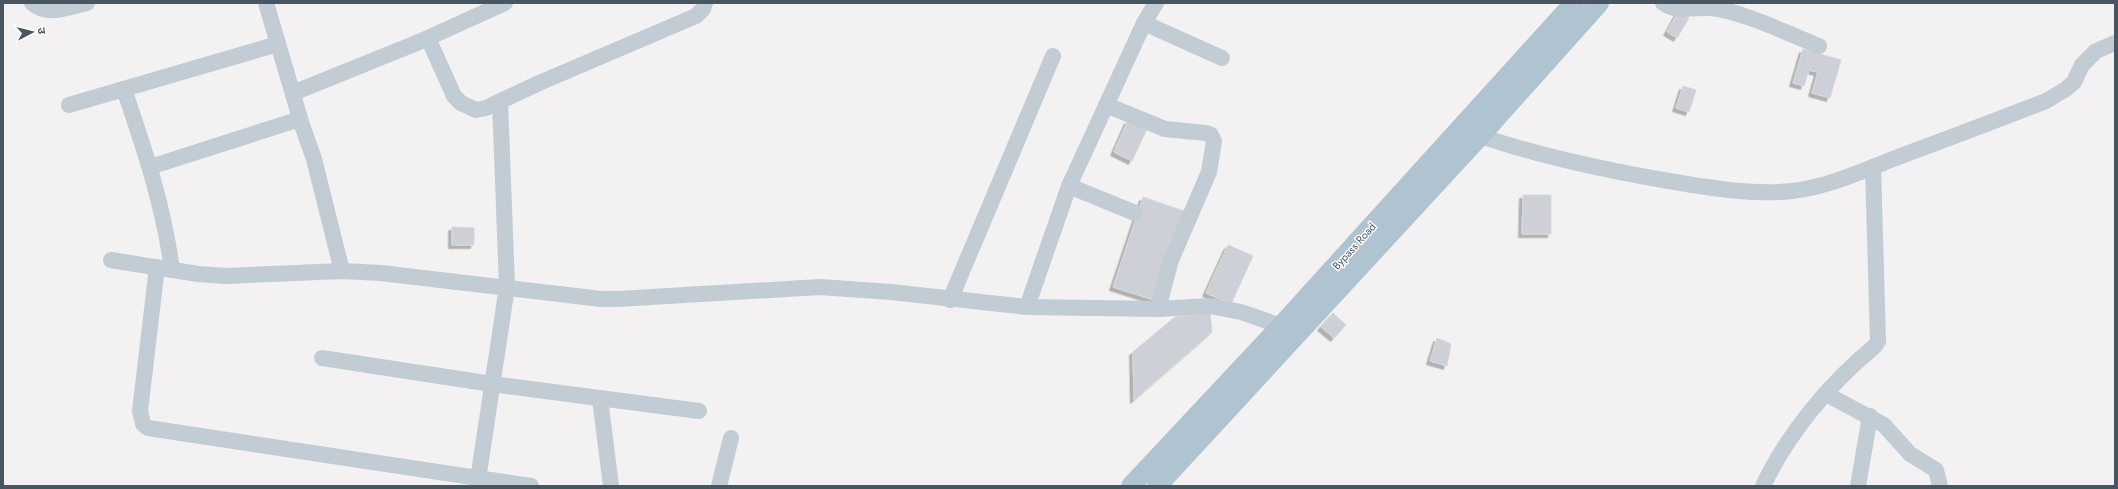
<svg xmlns="http://www.w3.org/2000/svg" width="2118" height="489" font-family="Jost,'Noto Sans Devanagari',sans-serif">
  <style>
    .building { fill: #cdd0d6; stroke: #d5d7dd; filter: url(#shadow) }
    .lines { fill: none; stroke-linecap: round; stroke-linejoin: round }
    .minor { stroke: #c1ccd4; stroke-width: 16 }
    .major { stroke: #afc3d1; stroke-width: 20 }
    .labels { text-anchor: middle; stroke-width: 3; stroke-linejoin: round; paint-order: stroke }
    .street-label { font-size: 11px; fill: #475660; stroke: #fff }
  </style>
  <defs>
    <filter id="shadow"><feDropShadow dx="-3.5" dy="3.5" stdDeviation="0" flood-color="#0004"/></filter>
  </defs>
  <rect width="100%" height="100%" fill="#f3f1f1"/>
  <g class="building">
    <polygon points="1678,12 1689,18 1677,38 1667,32"/>
    <polygon points="1803,49 1841,60 1830,98 1812,93 1818,72 1809,70 1804,86 1793,83"/>
    <polygon points="1683,86 1696,90 1689,112 1676,108"/>
    <polygon points="1128,120 1147,129 1132,161 1114,152"/>
    <polygon points="1523,195 1551,195 1551,234 1522,234"/>
    <polygon points="1143,197 1184,211 1154,300 1113,287"/>
    <polygon points="452,227 474,228 474,245 452,245"/>
    <polygon points="1228,245 1253,256 1231,304 1206,293"/>
    <polygon points="1210,313 1212,332 1134,400 1133,352 1175,317"/>
    <polygon points="1333,313 1346,325 1334,338 1321,327"/>
    <polygon points="1437,338 1451,344 1447,366 1430,361"/>
  </g>
  <g class="lines">
    <g class="minor">
      <path d="M32 3C47 17 69 7 87 3"/>
      <polyline points="266,3 302,125 314,159 342,271"/>
      <path d="M1663 3C1677 13 1695 7 1711 8 1742 11 1789 34 1819 46"/>
      <polyline points="1144,23 1222,58"/>
      <polyline points="428,38 454,96 461,103 476,110 486,108 539,83 696,16 703,9 705,3"/>
      <path d="M124 89C144 148 164 207 172 270"/>
      <polyline points="293,93 419,42 505,3"/>
      <polyline points="69,105 278,44"/>
      <polyline points="1106,105 1165,129 1206,133 1211,135 1214,141 1209,172 1171,260 1158,309"/>
      <path d="M1480 136C1546 158 1613 172 1681 183 1717 189 1756 195 1792 191 1827 187 1860 172 1893 159 1944 140 1995 121 2046 101L2066 89 2074 82 2082 65 2096 51 2115 43"/>
      <polyline points="150,167 300,119"/>
      <polyline points="1069,186 1135,213"/>
      <polyline points="111,260 198,274 225,276 342,271 381,273 601,299 618,299 820,287 891,292 1027,307 1158,309 1210,306 1241,312 1281,326"/>
      <polyline points="157,267 140,411 143,424 148,428 531,486"/>
      <polyline points="950,300 1053,56"/>
      <polyline points="1027,307 1069,186 1144,23 1156,3"/>
      <polyline points="322,358 492,384 699,411"/>
      <polyline points="1826,394 1884,425 1910,454 1936,470 1940,486"/>
      <polyline points="600,399 611,486"/>
      <polyline points="477,486 507,287 500,101"/>
      <polyline points="719,486 731,438"/>
      <path d="M1763 486C1788 433 1830 383 1875 346L1878 341 1873 167"/>
      <polyline points="1858,486 1870,416"/>
    </g>
    <g class="major">
      <polyline points="1131,486 1281,326 1574,3"/>
      <polyline points="1157,486 1480,136 1599,3"/>
    </g>
  </g>
  <g class="labels">
    <g class="street-label">
      <text transform="translate(1354 246) rotate(-48)" y="4">Bypass Road</text>
    </g>
  </g>
  <rect width="2118" height="489" fill="none" stroke="#475660" stroke-width="8"/>
  <g transform="translate(32 32) rotate(83)" stroke="#ffffff" stroke-width="3" paint-order="stroke">
  <path d="M0-3L7 15L0 10L-7 15Z" fill="#475660"/>
  <text y="-6" font-size="11" font-weight="bold" text-anchor="middle" fill="#475660">उ</text>
  </g>
</svg>
